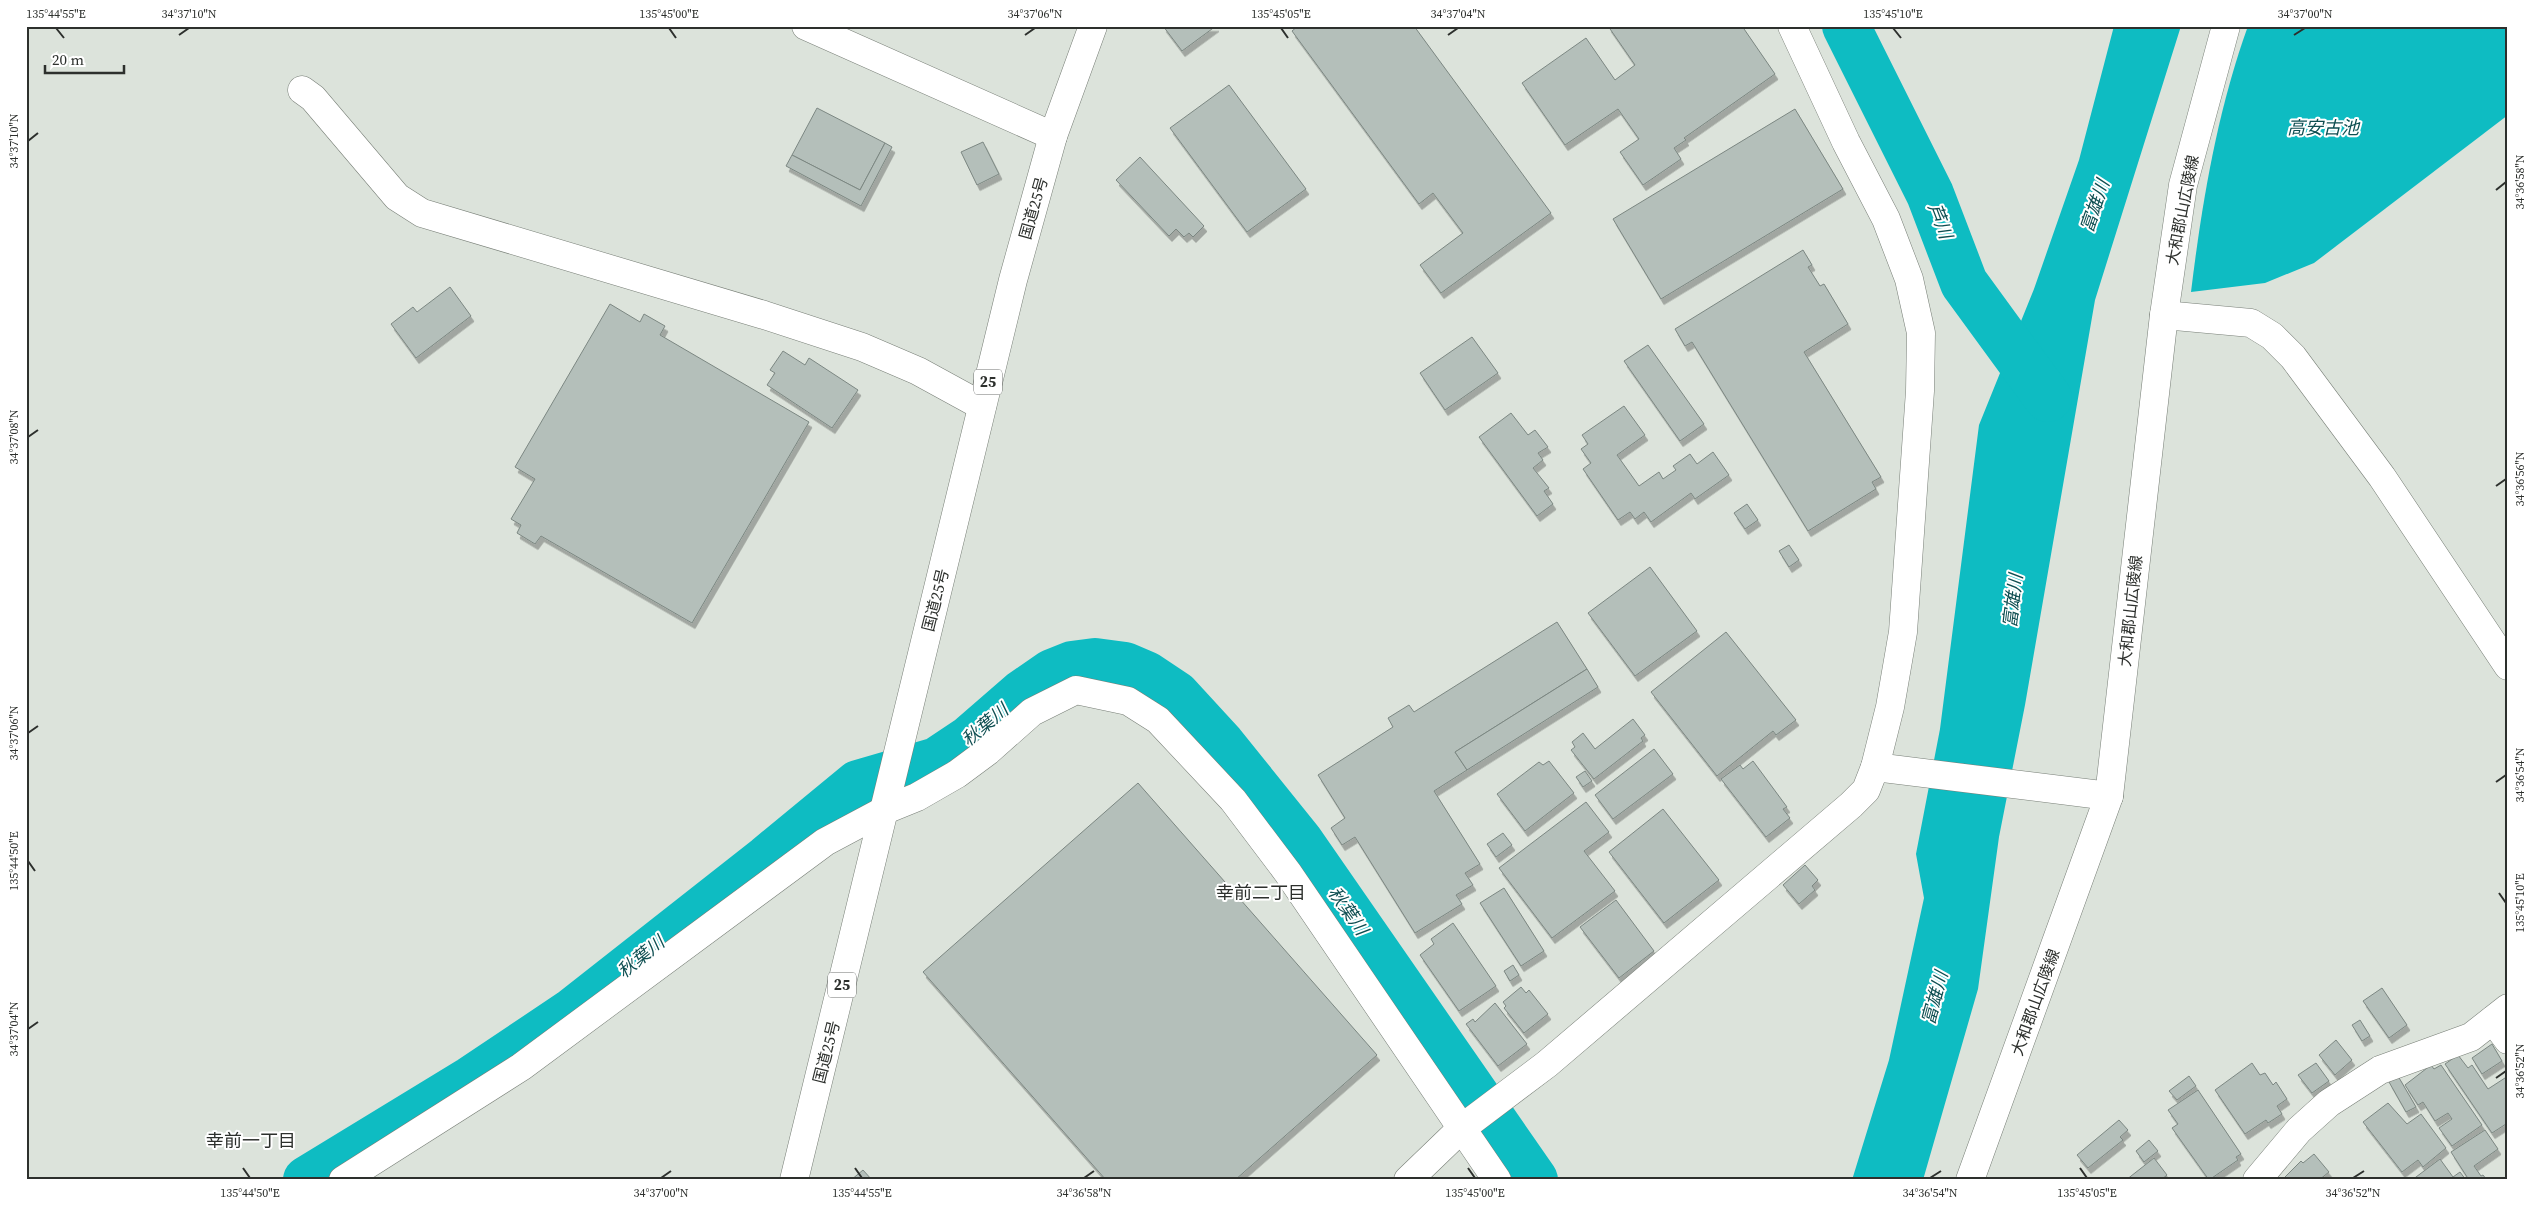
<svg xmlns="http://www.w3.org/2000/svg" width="2534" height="1206" font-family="'Source Serif 4','Noto Sans JP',serif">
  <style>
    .water { fill: #0ebcc2 }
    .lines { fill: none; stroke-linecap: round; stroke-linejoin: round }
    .river { stroke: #0ebcc2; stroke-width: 48 }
    .building { fill: #b4bfba; stroke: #7c8782; filter: url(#shadow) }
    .minor-casing { stroke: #787f77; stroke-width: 29 }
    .major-casing { stroke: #787f77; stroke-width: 29 }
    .highway-casing { stroke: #787f77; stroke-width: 29 }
    .minor { stroke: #fff; stroke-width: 28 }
    .major { stroke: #fff; stroke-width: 28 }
    .highway { stroke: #fff; stroke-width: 28 }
    .ticks { fill: none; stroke: #2d302d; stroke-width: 2 }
    .labels { text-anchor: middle; stroke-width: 4; stroke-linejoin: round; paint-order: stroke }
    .shield { fill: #fff; stroke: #6c6e6c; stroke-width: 1 }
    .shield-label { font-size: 15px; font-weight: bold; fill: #2d302d }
    .street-label { font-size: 16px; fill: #2d302d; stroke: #fff }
    .water-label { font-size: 18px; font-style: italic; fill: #0e4e51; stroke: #fff }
    .neighbourhood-label { font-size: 18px; fill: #2d302d; stroke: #fff }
    .neatline { fill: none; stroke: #2d302d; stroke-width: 2 }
    .ticks-label { font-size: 12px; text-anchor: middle; fill: #2d302d }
  </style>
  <defs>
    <filter id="shadow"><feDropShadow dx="3" dy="5.5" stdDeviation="0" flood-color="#0004"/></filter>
  </defs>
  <rect width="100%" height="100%" fill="#dce3db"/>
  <g class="water">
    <polygon points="2114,26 2181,26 2095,300 2025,705 1999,837 1978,989 1923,1180 1852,1180 1889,1060 1924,898 1916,854 1940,729 1979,425 2034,289 2079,160"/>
    <path d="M2248 26H2508V115L2314 263 2265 283 2191 292C2202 202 2217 112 2248 26Z"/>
  </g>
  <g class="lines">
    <g class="river">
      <polyline points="1846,26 1930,194 1964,283 2048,398"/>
      <polyline points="307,1180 471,1080 571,1013 767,859 858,784 937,761 970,739 1023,693 1052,673 1072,665 1095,662 1125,666 1146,675 1176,695 1221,744 1299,841 1534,1180"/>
    </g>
  </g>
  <g class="building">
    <polygon points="1163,26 1216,26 1182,51"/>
    <polygon points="1298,26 1414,26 1551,213 1441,293 1420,265 1463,233 1433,193 1419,204 1292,31"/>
    <polygon points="1608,26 1742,26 1775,74 1684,138 1686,140 1674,148 1681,159 1643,185 1620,152 1639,139 1618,109 1565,145 1522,83 1586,38 1615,80 1635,65"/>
    <polygon points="1229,85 1306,189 1247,232 1170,128"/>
    <polygon points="817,108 885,143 860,190 792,155"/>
    <polygon points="1795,109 1843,189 1661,299 1613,219"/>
    <polygon points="983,142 999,174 977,185 961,152"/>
    <polygon points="885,143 892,147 861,206 786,166 792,155 860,190"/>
    <polygon points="1140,157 1204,226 1193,237 1189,233 1184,237 1176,229 1169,236 1116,180"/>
    <polygon points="1803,250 1812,265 1808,267 1820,286 1824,284 1848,324 1804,352 1881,477 1872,482 1876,489 1808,531 1692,342 1685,346 1675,329"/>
    <polygon points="450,287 471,316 416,358 391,324 413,307 417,312"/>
    <polygon points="610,304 640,322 644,314 665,326 660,335 809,422 692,623 541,536 535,544 517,533 521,525 511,519 535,479 515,467"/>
    <polygon points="1472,337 1498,373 1445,410 1420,373"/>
    <polygon points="1648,345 1704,424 1680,441 1624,361"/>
    <polygon points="783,351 805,365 809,358 858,390 832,428 767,385 775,373 770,370"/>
    <polygon points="1624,406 1645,435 1617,455 1639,486 1659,472 1663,479 1676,470 1673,466 1690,454 1697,464 1713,452 1729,475 1695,499 1691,493 1651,522 1644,512 1635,519 1630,512 1618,520 1583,469 1591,463 1581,449 1588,444 1582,435"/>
    <polygon points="1511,413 1528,435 1535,430 1548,447 1538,453 1543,460 1533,468 1549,488 1544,491 1553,504 1537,516 1479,437"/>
    <polygon points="1747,504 1758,520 1745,529 1734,513"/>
    <polygon points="1789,545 1799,560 1789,567 1779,551"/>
    <polygon points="1650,567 1697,631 1635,676 1588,613"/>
    <polygon points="1557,622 1587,669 1455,752 1467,770 1434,791 1480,864 1465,873 1473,885 1456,895 1462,904 1415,933 1355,837 1342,845 1331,828 1345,818 1318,775 1393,727 1388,718 1409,705 1414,712"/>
    <polygon points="1726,632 1796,720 1776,735 1773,731 1717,776 1651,692"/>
    <polygon points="1587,669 1598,687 1467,770 1455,752"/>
    <polygon points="1633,719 1645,735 1641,738 1643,741 1594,779 1571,750 1575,747 1572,742 1583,733 1595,749"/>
    <polygon points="1654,749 1673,774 1613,819 1595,795"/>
    <polygon points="1549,761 1574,793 1525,831 1497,794 1539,762 1543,765"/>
    <polygon points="1753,761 1787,807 1783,809 1790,818 1766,837 1721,779 1740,765 1743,769"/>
    <polygon points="1585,771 1592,781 1583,787 1576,777"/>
    <polygon points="1138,783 1377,1055 1235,1180 1106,1180 923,972"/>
    <polygon points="1586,802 1609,832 1584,851 1615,891 1552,938 1499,868"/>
    <polygon points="1663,809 1719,880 1664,923 1609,852"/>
    <polygon points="1503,833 1512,845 1496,857 1487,844"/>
    <polygon points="1805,865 1818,880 1812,886 1815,890 1799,904 1783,885"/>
    <polygon points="1504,888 1544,951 1521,966 1480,903"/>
    <polygon points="1616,900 1654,951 1619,978 1580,927"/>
    <polygon points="1453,923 1496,986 1459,1011 1420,955 1434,944 1431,939"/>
    <polygon points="1513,965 1519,975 1510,981 1504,971"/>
    <polygon points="1521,987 1526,993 1529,990 1548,1014 1524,1033 1504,1008 1506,1006 1503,1002"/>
    <polygon points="2382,988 2407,1025 2389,1038 2363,1001"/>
    <polygon points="1495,1003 1527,1044 1498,1066 1466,1024 1473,1019 1475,1022"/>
    <polygon points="2360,1020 2370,1036 2362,1041 2352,1025"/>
    <polygon points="2336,1040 2352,1060 2335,1075 2319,1055"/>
    <polygon points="2492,1044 2502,1061 2482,1074 2472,1058"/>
    <polygon points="2458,1055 2468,1068 2472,1065 2488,1089 2508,1076 2508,1126 2506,1124 2492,1133 2445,1064"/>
    <polygon points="2252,1063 2260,1075 2265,1073 2273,1085 2276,1082 2287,1099 2277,1106 2282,1114 2268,1123 2266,1120 2245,1134 2215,1090"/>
    <polygon points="2316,1063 2329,1081 2312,1093 2298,1075"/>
    <polygon points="2431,1065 2434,1069 2441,1065 2482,1125 2452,1146 2439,1128 2452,1119 2448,1113 2435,1121 2423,1102 2418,1105 2405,1085"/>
    <polygon points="2189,1076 2196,1086 2177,1100 2169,1091"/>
    <polygon points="2398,1076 2416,1107 2406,1112 2389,1082"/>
    <polygon points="2198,1090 2241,1154 2236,1157 2238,1160 2209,1180 2172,1128 2178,1124 2168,1110"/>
    <polygon points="2388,1103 2407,1124 2421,1114 2446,1148 2423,1167 2418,1160 2402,1172 2363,1122"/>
    <polygon points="2119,1120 2128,1130 2120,1137 2123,1140 2088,1168 2077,1155"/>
    <polygon points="2485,1130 2498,1149 2474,1166 2481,1176 2483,1175 2487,1180 2469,1180 2451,1152"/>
    <polygon points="2149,1140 2158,1151 2144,1162 2136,1151"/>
    <polygon points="2314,1154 2329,1172 2319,1180 2282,1180 2301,1161 2303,1163"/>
    <polygon points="2154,1158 2167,1175 2161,1180 2126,1180"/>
    <polygon points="2440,1159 2453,1177 2460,1172 2466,1180 2412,1180"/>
    <polygon points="863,1170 872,1180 851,1180"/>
  </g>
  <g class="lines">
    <defs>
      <g id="minor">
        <polyline points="806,26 1053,136"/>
        <polyline points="302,90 313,98 397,197 422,213 764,315 862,347 918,371 982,406"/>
        <polyline points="2164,315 2251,323 2272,336 2293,357 2382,477 2508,666"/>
        <polyline points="1875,767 2109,796"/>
        <polyline points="2493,1020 2508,1040"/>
        <polyline points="343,1180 521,1067 825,842 885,810 917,797 957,774 988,751 1032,712 1076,690 1128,701 1158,720 1233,800 1288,873 1497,1180"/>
        <polyline points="1408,1180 1462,1128 1547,1064 1851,805 1866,790 1875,767 1890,707 1903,632 1920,391 1921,333 1909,279 1886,219 1846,142 1792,26"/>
        <polyline points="2257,1180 2299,1130 2329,1103 2380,1070 2471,1037 2508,1008"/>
      </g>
      <polyline id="major" points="1970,1180 2109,796 2164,315 2183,185 2226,26"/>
      <polyline id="highway" points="794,1180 1013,280 1053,136 1093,26"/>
    </defs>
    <use href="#minor" class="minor-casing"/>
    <use href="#major" class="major-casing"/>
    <use href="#highway" class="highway-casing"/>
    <use href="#minor" class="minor"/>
    <use href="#major" class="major"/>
    <use href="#highway" class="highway"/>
  </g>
  <path class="ticks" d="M56 28 64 38M669 28 676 38M1281 28 1288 38M1893 28 1901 38M179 35 189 28M1025 35 1035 28M1448 35 1458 28M2294 35 2305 28M28 141 38 133M2496 190 2506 182M28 437 38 430M2496 486 2506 479M28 733 38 726M2496 782 2506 775M28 861 35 871M2499 893 2506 903M28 1029 38 1022M2496 1078 2506 1071M243 1168 250 1178M855 1168 862 1178M1468 1168 1475 1178M2080 1168 2087 1178M661 1178 671 1171M1084 1178 1094 1171M1930 1178 1941 1171M2353 1178 2364 1171"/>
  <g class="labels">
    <g class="shield">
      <rect x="974" y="369.5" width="28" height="25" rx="4"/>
      <rect x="828" y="972.5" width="28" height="25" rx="4"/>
    </g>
    <g class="shield-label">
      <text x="988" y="387">25</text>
      <text x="842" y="990">25</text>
    </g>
    <g class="street-label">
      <text transform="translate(1033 208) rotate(-74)" y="6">国道25号</text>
      <text transform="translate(2182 210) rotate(-79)" y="6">大和郡山広陵線</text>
      <text transform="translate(935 600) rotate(-76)" y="6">国道25号</text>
      <text transform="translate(2130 611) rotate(-84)" y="6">大和郡山広陵線</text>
      <text transform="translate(2035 1002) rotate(-70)" y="6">大和郡山広陵線</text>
      <text transform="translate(826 1052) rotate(-76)" y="6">国道25号</text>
    </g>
    <g class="water-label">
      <text x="2323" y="134">高安古池</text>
      <text transform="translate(2095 206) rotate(-71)" y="6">富雄川</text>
      <text transform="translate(1940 221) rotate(69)" y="6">芦川</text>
      <text transform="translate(2013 601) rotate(-83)" y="6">富雄川</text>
      <text transform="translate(985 725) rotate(-40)" y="6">秋葉川</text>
      <text transform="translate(1348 911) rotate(55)" y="6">秋葉川</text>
      <text transform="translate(641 957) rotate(-39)" y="6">秋葉川</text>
      <text transform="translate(1935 998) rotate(-75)" y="6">富雄川</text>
    </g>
    <g class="neighbourhood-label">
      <text x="1261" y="899">幸前二丁目</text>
      <text x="251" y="1147">幸前一丁目</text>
    </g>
  </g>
  <rect width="2534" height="1206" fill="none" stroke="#ffffff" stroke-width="55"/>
  <path d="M45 65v8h79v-8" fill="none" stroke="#2d302d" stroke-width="2.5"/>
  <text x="52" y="65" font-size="15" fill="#2d302d" stroke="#ffffff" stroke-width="4" paint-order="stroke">20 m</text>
  <rect x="28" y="28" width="2478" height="1150" class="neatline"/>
  <g class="ticks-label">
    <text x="56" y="18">135°44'55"E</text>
    <text x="189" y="18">34°37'10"N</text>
    <text x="669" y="18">135°45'00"E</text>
    <text x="1035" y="18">34°37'06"N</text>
    <text x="1281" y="18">135°45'05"E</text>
    <text x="1458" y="18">34°37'04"N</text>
    <text x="1893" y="18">135°45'10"E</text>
    <text x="2305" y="18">34°37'00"N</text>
    <text transform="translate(14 141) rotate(-90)" y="4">34°37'10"N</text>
    <text transform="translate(2520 182) rotate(-90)" y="4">34°36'58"N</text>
    <text transform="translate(14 437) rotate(-90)" y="4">34°37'08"N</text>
    <text transform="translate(2520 479) rotate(-90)" y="4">34°36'56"N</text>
    <text transform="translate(14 733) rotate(-90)" y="4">34°37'06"N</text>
    <text transform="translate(2520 775) rotate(-90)" y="4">34°36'54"N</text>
    <text transform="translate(14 861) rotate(-90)" y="4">135°44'50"E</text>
    <text transform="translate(2520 903) rotate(-90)" y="4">135°45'10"E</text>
    <text transform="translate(14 1029) rotate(-90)" y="4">34°37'04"N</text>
    <text transform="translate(2520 1071) rotate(-90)" y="4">34°36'52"N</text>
    <text x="250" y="1197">135°44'50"E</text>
    <text x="661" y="1197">34°37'00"N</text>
    <text x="862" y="1197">135°44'55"E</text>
    <text x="1084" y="1197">34°36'58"N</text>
    <text x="1475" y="1197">135°45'00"E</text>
    <text x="1930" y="1197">34°36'54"N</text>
    <text x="2087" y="1197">135°45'05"E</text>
    <text x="2353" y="1197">34°36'52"N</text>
  </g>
</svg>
